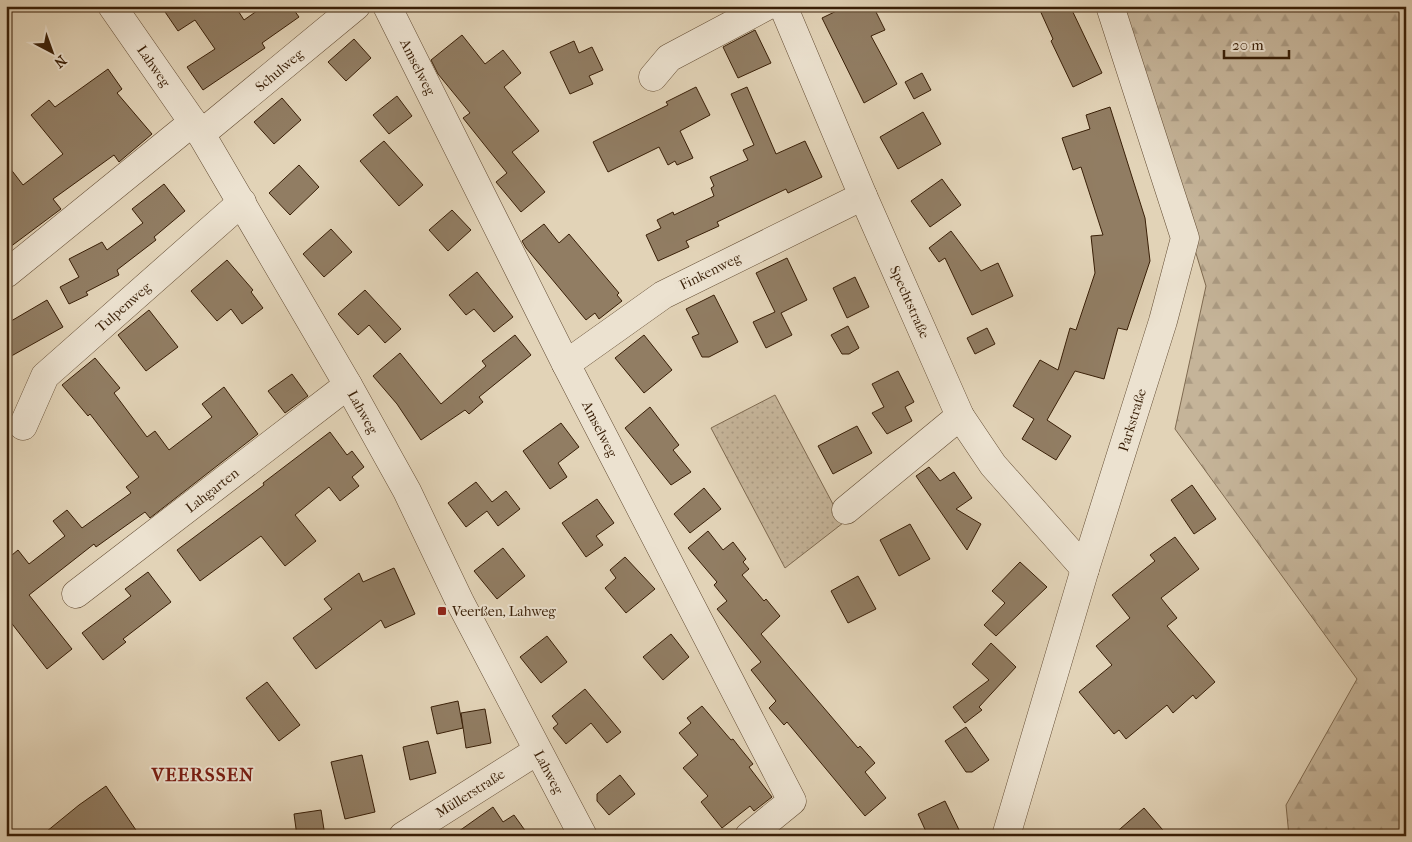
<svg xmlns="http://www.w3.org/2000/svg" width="1412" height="842" font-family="'IM FELL French Canon',serif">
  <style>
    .forest { fill: url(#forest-firs); stroke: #7f6a50 }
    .park { fill: url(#park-dots); stroke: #7f6a50 }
    .building { fill: #917d63; stroke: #391f07 }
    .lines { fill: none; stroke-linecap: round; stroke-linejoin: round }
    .minor-casing { stroke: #634c33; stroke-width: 29 }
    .minor { stroke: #ece2d0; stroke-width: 28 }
    .poi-dot { fill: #8f2418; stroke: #ece2d0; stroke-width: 2 }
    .labels { text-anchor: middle; stroke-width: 4; stroke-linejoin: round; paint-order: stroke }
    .street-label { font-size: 14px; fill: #391f07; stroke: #ece2d0 }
    .poi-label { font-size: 14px; fill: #391f07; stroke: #ece2d0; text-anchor: start }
    .district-label { font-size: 19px; font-weight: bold; letter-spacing: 1px; fill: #7a1f14; stroke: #ece2d0 }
  </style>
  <defs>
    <pattern id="forest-firs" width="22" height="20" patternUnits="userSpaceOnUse" patternTransform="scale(1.25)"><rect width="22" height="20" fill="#c5b499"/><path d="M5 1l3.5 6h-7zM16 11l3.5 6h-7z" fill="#aa9a82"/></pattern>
    <pattern id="park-dots" width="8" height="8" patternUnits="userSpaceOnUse" patternTransform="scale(1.25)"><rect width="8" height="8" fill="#c5b499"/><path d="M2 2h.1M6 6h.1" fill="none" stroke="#aa9a82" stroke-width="1.8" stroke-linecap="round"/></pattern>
  </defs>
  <rect width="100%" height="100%" fill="#e2d3b7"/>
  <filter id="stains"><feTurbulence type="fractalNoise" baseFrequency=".004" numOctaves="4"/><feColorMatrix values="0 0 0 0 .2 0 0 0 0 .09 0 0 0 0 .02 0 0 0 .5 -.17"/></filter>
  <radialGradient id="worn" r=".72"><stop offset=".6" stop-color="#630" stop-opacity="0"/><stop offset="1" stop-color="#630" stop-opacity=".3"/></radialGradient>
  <polygon class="forest" points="1120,6 1406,6 1406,836 1289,836 1286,805 1357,679 1175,429 1206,286"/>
  <polygon class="park" points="775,395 843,523 785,568 711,428"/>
  <g class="building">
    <polygon points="161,6 235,6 244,20 264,6 291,6 299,17 262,43 265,48 203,90 187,67 215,49 195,20 178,31"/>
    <polygon points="847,6 873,6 885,30 871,36 897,84 864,103 822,18"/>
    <polygon points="1038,6 1070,6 1102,73 1073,87 1051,41 1053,39"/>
    <polygon points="755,30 771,63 738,78 723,47"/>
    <polygon points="462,35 485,64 503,50 521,73 504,87 539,131 512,152 545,192 521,212 496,182 507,173 463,118 470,113 438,74 431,60"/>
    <polygon points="354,39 371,58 346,81 328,62"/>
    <polygon points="574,41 579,53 592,47 603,70 589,76 593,84 570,94 550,52"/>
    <polygon points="108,69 122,89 117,93 152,134 119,162 114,155 53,199 61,209 6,250 6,163 23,185 63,154 31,115 49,100 55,107"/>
    <polygon points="922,73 931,90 914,99 905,82"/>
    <polygon points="696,87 710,115 680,131 693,158 677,165 675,161 668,165 659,147 608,172 593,142 668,105 666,102"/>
    <polygon points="747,87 776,154 805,141 822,177 788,193 786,189 717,222 719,226 686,241 689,247 658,261 646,235 661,228 657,220 673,212 674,215 714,196 711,188 714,186 710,177 748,160 743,150 754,145 731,94"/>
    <polygon points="397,96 412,116 389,134 373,115"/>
    <polygon points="282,98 301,120 274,144 254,122"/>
    <polygon points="1110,107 1145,218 1150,261 1127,330 1118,328 1104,379 1075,371 1047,420 1071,436 1056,460 1022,439 1034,419 1013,406 1040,360 1058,370 1070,328 1076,330 1095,273 1091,236 1103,235 1081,167 1073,170 1062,138 1090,129 1086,115"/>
    <polygon points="923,112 941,144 898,169 880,137"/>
    <polygon points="384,141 423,185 399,206 360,161"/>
    <polygon points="299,165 319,187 290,215 269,193"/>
    <polygon points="942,179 961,205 930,227 911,201"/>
    <polygon points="164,184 185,211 154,237 156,240 117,270 119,275 86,292 88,295 69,304 60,287 79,277 69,259 102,242 107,250 143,223 132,209"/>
    <polygon points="452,210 471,230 448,251 429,230"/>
    <polygon points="544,224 559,243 569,234 619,293 617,295 622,301 599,319 595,313 586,320 526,248 522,241"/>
    <polygon points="331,229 352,252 324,277 303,254"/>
    <polygon points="951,231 981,271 998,263 1013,296 972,315 945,258 939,262 929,248"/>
    <polygon points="787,258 807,300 781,313 792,335 766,348 753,322 775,312 756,273"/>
    <polygon points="227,260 253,290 251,292 263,308 242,324 231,309 217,321 191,291"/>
    <polygon points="477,272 513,317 494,332 474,309 466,315 449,295"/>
    <polygon points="855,277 869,307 847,318 833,288"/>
    <polygon points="365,290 401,329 385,343 369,325 358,335 338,314"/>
    <polygon points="714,295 738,342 709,357 702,357 692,337 699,334 686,309"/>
    <polygon points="47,300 63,327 6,359 6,324"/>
    <polygon points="149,310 178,347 146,371 118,335"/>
    <polygon points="848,326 859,348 849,354 842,354 831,335"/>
    <polygon points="987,328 995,344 975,354 967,338"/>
    <polygon points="515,335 531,355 479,397 483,402 469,414 465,410 421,440 397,404 373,376 400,353 441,404 486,366 482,361"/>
    <polygon points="644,335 672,370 644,393 615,358"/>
    <polygon points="95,358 120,388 114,393 147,437 155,431 169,450 212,417 202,404 224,387 258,434 150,518 145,512 96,547 94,544 29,595 72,649 47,669 6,616 6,560 18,550 29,564 65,536 53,521 67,510 82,528 131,493 126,487 139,477 90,414 88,416 62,385"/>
    <polygon points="898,371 914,402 905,407 912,421 887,434 872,413 884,407 872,384"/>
    <polygon points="292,374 308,396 285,413 268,391"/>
    <polygon points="650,407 679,445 673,450 691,472 671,485 625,428"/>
    <polygon points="561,423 579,447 558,463 567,477 550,489 523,451"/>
    <polygon points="857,426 872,453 833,474 818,446"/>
    <polygon points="330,432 347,455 352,451 364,467 352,477 359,486 340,501 329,487 295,515 316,541 285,566 261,536 200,581 177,550 264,485 263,483"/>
    <polygon points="929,467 940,481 954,472 972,498 956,509 981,524 967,550 916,476"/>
    <polygon points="476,482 492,502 506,491 520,509 498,526 487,511 466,527 448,503"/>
    <polygon points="1192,485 1216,519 1194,534 1171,500"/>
    <polygon points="704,488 721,509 690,533 674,514"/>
    <polygon points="597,499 614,523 596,536 603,545 586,557 562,523"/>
    <polygon points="910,524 930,559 899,576 880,540"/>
    <polygon points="708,531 723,550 733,542 746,559 743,562 749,569 742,575 764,601 766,599 780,616 761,634 858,748 860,746 875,763 865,772 886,798 865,816 787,722 784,725 769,708 776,701 751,670 761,662 717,609 727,601 714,585 717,582 688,548"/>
    <polygon points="1175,537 1199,569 1161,598 1177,618 1167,626 1215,682 1196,699 1193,695 1173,713 1167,705 1126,739 1119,730 1114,734 1079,692 1112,665 1096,646 1130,618 1112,595 1155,561 1150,555"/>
    <polygon points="503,548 525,576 497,599 474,571"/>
    <polygon points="625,557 655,589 626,613 605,588 616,578 610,570"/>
    <polygon points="1020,562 1047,587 996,636 984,625 1005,603 992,591"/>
    <polygon points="394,568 415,614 385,628 381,620 316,669 293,638 332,609 324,599 359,573 363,582"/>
    <polygon points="148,572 171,602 123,639 126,642 103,660 82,633 131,596 125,589"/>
    <polygon points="858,576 876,609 848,623 831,591"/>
    <polygon points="671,634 689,657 663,680 643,657"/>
    <polygon points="547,636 567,662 541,683 520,657"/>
    <polygon points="991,643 1016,667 979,707 982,710 965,723 953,707 989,680 972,664"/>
    <polygon points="267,682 300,725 279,741 246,698"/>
    <polygon points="585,689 621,732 607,743 591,723 566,744 553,728 558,724 552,716"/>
    <polygon points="458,701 463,728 437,734 431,707"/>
    <polygon points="702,706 731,740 733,739 740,748 753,764 749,767 772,797 754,811 750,806 722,828 701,802 708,796 683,768 698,755 679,733 691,723 687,718"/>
    <polygon points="485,709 491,743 466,748 461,713"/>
    <polygon points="966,727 989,760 972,772 966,772 945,741"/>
    <polygon points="428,741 436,773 410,780 403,747"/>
    <polygon points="362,755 375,812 345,819 331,762"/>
    <polygon points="620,775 635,794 609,815 597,801 597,794"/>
    <polygon points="106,786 140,836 41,836 79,805"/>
    <polygon points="945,801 962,836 928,836 918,814"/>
    <polygon points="493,807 503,822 514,815 529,836 452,836"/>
    <polygon points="1144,808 1168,836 1112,836"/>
    <polygon points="321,810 325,836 297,836 294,814"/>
  </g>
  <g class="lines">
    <defs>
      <g id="minor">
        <polyline points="112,6 201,134 348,385 407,491 460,602 583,836"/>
        <polyline points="387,6 566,364 792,801 749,836"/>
        <polyline points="783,6 863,196 960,416 993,465 1085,569"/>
        <polyline points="653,77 669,58 767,6"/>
        <polyline points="201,134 356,6"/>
        <polyline points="6,274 193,122"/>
        <polyline points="566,364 663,295 863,196"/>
        <polyline points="23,426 45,376 242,202"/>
        <polyline points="846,510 960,416"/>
        <polyline points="76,594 348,385"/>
        <polyline points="403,836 537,751"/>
        <polyline points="1006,836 1085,569 1163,321 1185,238 1110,6"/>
      </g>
    </defs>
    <use href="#minor" class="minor-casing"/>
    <use href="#minor" class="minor"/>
  </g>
  <rect class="poi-dot" x="437" y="606" width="10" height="10" rx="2.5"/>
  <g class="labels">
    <g class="street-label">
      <text transform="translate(154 66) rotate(55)" y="5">Lahweg</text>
      <text transform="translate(418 67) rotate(63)" y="5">Amselweg</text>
      <text transform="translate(279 70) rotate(-40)" y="5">Schulweg</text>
      <text transform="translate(710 271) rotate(-26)" y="5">Finkenweg</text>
      <text transform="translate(910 302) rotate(66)" y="5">Spechtstraße</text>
      <text transform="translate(123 307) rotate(-41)" y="5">Tulpenweg</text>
      <text transform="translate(363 412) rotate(61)" y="5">Lahweg</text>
      <text transform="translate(1132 420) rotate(-73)" y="5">Parkstraße</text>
      <text transform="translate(600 429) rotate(63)" y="5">Amselweg</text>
      <text transform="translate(212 490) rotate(-38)" y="5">Lahgarten</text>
      <text transform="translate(549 772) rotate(62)" y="5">Lahweg</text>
      <text transform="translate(470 793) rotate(-32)" y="5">Müllerstraße</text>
    </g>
    <g class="poi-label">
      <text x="452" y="616">Veerßen, Lahweg</text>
    </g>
    <g class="district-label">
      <text x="203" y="781">VEERSSEN</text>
    </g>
  </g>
  <rect width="1412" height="842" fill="none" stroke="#e2d3b7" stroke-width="25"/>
  <rect x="8" y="8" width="1397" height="827" fill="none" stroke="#391f07" stroke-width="2.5"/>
  <rect x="12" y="12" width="1387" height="817" fill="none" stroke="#391f07"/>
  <g transform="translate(52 52) rotate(139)" stroke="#ece2d0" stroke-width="4" paint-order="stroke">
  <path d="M0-4L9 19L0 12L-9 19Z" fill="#391f07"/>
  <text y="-8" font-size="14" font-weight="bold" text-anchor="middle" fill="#391f07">N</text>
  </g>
  <path d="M1224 50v8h65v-8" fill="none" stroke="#391f07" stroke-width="2.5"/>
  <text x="1232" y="50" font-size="15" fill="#391f07" stroke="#ece2d0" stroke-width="4" paint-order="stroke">20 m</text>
  <rect width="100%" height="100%" filter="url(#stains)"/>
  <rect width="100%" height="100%" fill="url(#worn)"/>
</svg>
